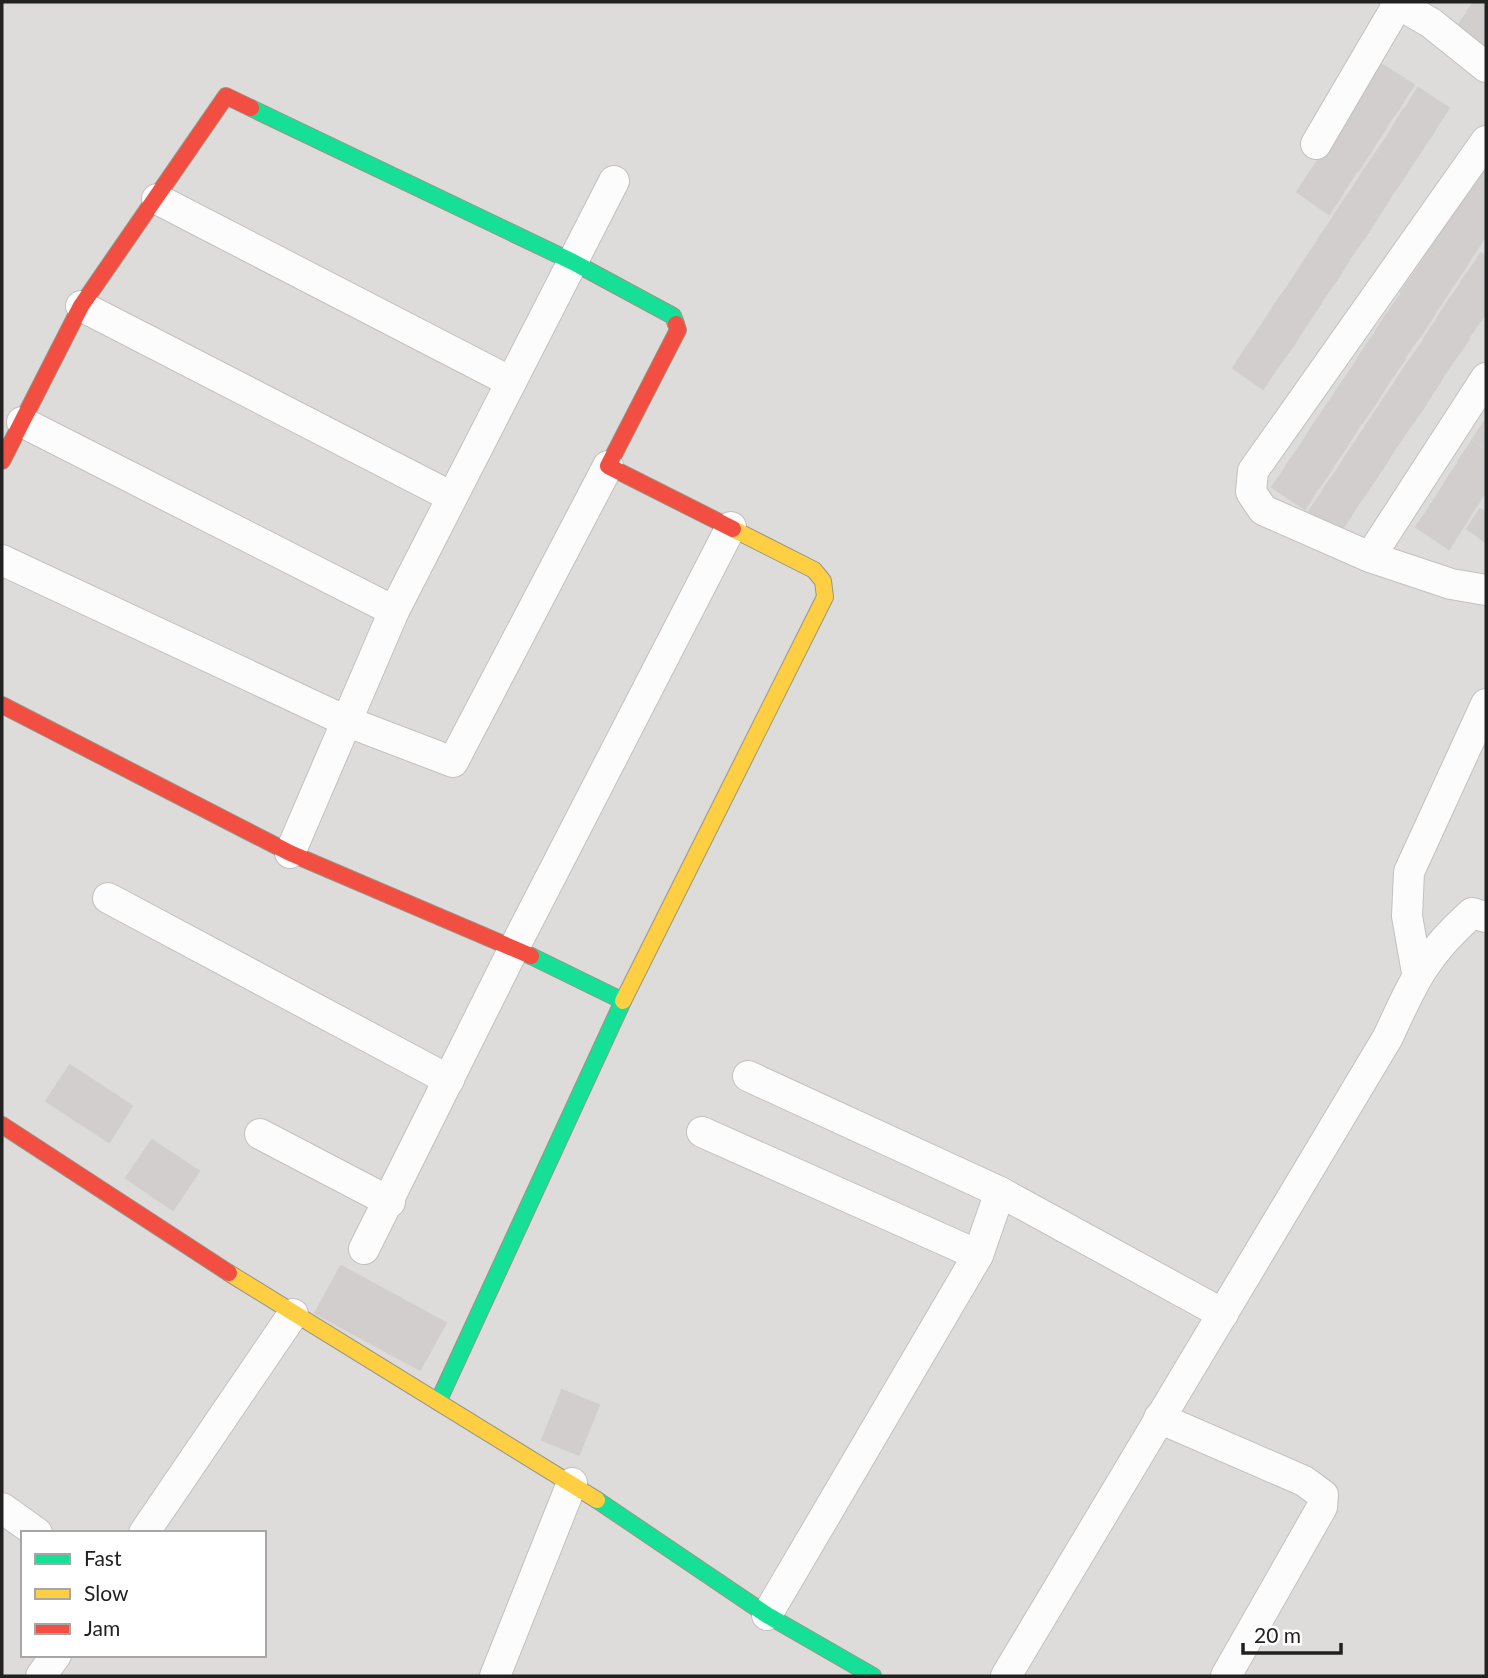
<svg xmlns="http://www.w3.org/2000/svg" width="1488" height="1678" font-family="Lato,sans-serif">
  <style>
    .residential { fill: #dedcdb; fill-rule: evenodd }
    .religious { fill: #dddcdb }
    .building { fill: #d1cecd; stroke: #d1cecc; stroke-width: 2 }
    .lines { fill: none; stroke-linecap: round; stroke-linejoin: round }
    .street-casing { stroke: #c2c1c0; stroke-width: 32 }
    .fast-casing { stroke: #979684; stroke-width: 18 }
    .slow-casing { stroke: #979684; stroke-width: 18 }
    .jam-casing { stroke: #979684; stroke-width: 18 }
    .street { stroke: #fcfcfc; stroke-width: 30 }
    .fast { stroke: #16e098; stroke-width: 16 }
    .slow { stroke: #ffcf43; stroke-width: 16 }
    .jam { stroke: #f24e42; stroke-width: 16 }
  </style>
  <rect width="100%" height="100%" fill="#eeecea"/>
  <path class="residential" d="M2 2H1486V1676H2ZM23 1533H264V1655H23Z"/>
  <g class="religious">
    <polygon points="1034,1505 1056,1581 972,1606 950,1530"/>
    <polygon points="11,1550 23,1559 23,1616 14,1629 2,1620 2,1564"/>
  </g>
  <g class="building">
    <polygon points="1474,2 1486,2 1486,24 1467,12"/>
    <polygon points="1467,13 1486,26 1484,51 1454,31"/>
    <polygon points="1381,64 1414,85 1400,106 1368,84"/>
    <polygon points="1367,85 1400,107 1386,127 1354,106"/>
    <polygon points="1418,88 1449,108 1435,129 1405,109"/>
    <polygon points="1353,107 1386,128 1372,149 1339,127"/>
    <polygon points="1404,109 1435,130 1421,151 1391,130"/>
    <polygon points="1339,128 1372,150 1358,171 1325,149"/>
    <polygon points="1391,131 1421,151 1407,172 1377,151"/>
    <polygon points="1325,150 1357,171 1343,192 1311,171"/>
    <polygon points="1376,153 1407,173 1393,193 1362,173"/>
    <polygon points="1486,165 1486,194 1473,185"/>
    <polygon points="1310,172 1343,193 1329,214 1297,192"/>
    <polygon points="1362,174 1392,195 1379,215 1348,195"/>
    <polygon points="1472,185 1486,194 1486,224 1459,206"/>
    <polygon points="1347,196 1378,217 1365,237 1333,217"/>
    <polygon points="1458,207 1486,226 1486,235 1477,249 1445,228"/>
    <polygon points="1333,218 1364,238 1350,258 1319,238"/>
    <polygon points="1444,229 1476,250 1463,271 1430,249"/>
    <polygon points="1319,239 1349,260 1336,281 1305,260"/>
    <polygon points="1429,251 1462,272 1448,293 1416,271"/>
    <polygon points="1481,253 1486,257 1486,286 1467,274"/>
    <polygon points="1304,261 1335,282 1321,302 1291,282"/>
    <polygon points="1415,272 1448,293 1434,314 1401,292"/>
    <polygon points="1466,275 1486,288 1484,315 1453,295"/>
    <polygon points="1290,283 1321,303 1307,324 1276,303"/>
    <polygon points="1401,294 1434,315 1420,336 1387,314"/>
    <polygon points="1452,296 1483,317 1469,337 1438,317"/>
    <polygon points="1275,304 1306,325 1293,346 1262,325"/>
    <polygon points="1386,315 1419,337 1405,357 1373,336"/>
    <polygon points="1438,318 1469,339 1455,359 1424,339"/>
    <polygon points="1261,326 1292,347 1278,367 1247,347"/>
    <polygon points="1372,337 1405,359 1391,379 1358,358"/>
    <polygon points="1424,340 1454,360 1440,381 1410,360"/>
    <polygon points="1246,348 1277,368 1263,389 1233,368"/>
    <polygon points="1358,359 1390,380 1377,401 1344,380"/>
    <polygon points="1409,361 1440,382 1426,403 1395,382"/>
    <polygon points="1343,381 1376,402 1362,423 1330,401"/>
    <polygon points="1395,383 1426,404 1412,424 1381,403"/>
    <polygon points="1329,402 1361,423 1348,444 1315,423"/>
    <polygon points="1380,405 1411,425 1397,446 1366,426"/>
    <polygon points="1486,419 1486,448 1473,439"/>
    <polygon points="1314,424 1347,446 1333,466 1301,445"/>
    <polygon points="1366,426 1396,447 1383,468 1352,447"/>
    <polygon points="1472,441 1486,451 1486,480 1458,462"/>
    <polygon points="1300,446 1333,467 1319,488 1286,466"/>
    <polygon points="1351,448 1382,469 1369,489 1338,469"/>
    <polygon points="1458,463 1486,481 1486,491 1477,505 1444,484"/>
    <polygon points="1286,467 1318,488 1305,509 1272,487"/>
    <polygon points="1337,470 1368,490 1354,510 1323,490"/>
    <polygon points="1444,485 1476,506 1463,527 1430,506"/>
    <polygon points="1323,491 1354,511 1340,532 1309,511"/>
    <polygon points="1430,507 1462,528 1449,549 1416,527"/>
    <polygon points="1480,509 1486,512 1486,542 1467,529"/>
    <polygon points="70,1065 132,1106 109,1142 46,1101"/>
    <polygon points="152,1140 199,1171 173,1210 126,1178"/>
    <polygon points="341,1266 446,1323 420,1370 315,1313"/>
    <polygon points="562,1390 599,1405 579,1455 542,1440"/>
  </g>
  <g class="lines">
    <defs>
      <g id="street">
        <polyline points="1395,2 1431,23 1486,67"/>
        <polyline points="1486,141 1253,471 1251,492 1263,510 1370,557 1451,584 1486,590"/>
        <polyline points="1316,144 1398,4"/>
        <polyline points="157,199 511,382"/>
        <polyline points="81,306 452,497"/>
        <polyline points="22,422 394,611"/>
        <polyline points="1370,557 1486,378"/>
        <polyline points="2,560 348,722 453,762 608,466"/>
        <polyline points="290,853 394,611 614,181"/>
        <polyline points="108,898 449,1080"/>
        <polyline points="1417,973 1407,916 1409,872 1486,704"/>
        <polyline points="748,1076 1000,1192 1223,1314"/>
        <polyline points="702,1132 978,1255"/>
        <polyline points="260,1134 390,1202"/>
        <polyline points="364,1249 514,948 731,527"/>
        <polyline points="1159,1418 1304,1481 1323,1495 1322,1507 1226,1676"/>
        <polyline points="2,1508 37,1533"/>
        <polyline points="144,1533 293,1314"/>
        <polyline points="767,1615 978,1255 1000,1192"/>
        <polyline points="41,1676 56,1655"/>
        <polyline points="495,1676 572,1483"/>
        <path d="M1006 1676 1388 1037C1414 980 1425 955 1472 913L1486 917"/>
      </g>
      <g id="fast">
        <polyline points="251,108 573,262 673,316 676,324"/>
        <polyline points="438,1402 623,1001 531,956"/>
        <polyline points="597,1500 767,1615 873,1676"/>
      </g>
      <g id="slow">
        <polyline points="623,1001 825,597 823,581 814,570 733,529"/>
        <polyline points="229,1273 597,1500"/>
      </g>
      <g id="jam">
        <polyline points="676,324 678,330 608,466 733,529"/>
        <polyline points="2,461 81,306 226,96 251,108"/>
        <polyline points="2,705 290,853 531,956"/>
        <polyline points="2,1125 229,1273"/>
      </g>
    </defs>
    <use href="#street" class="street-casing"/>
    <use href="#fast" class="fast-casing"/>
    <use href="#slow" class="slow-casing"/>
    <use href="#jam" class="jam-casing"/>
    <use href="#street" class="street"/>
    <use href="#fast" class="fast"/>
    <use href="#slow" class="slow"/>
    <use href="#jam" class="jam"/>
  </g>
  <rect width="1488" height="1678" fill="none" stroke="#212121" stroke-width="7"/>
  <rect x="21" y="1531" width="245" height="126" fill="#ffffff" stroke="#a6a6a6" stroke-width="2"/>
  <rect x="35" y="1554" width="35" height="10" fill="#16e098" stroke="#a6a6a6" stroke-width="2"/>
  <text x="84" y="1566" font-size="21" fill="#212121">Fast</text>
  <rect x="35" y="1589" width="35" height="10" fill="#ffcf43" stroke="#a6a6a6" stroke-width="2"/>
  <text x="84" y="1601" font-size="21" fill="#212121">Slow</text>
  <rect x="35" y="1624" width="35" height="10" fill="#f24e42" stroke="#a6a6a6" stroke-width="2"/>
  <text x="84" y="1636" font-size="21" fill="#212121">Jam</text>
  <path d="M1243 1643v10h98v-10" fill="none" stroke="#212121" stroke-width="3.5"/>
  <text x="1254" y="1643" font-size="21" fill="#212121" stroke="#ffffff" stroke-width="5" paint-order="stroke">20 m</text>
</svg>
